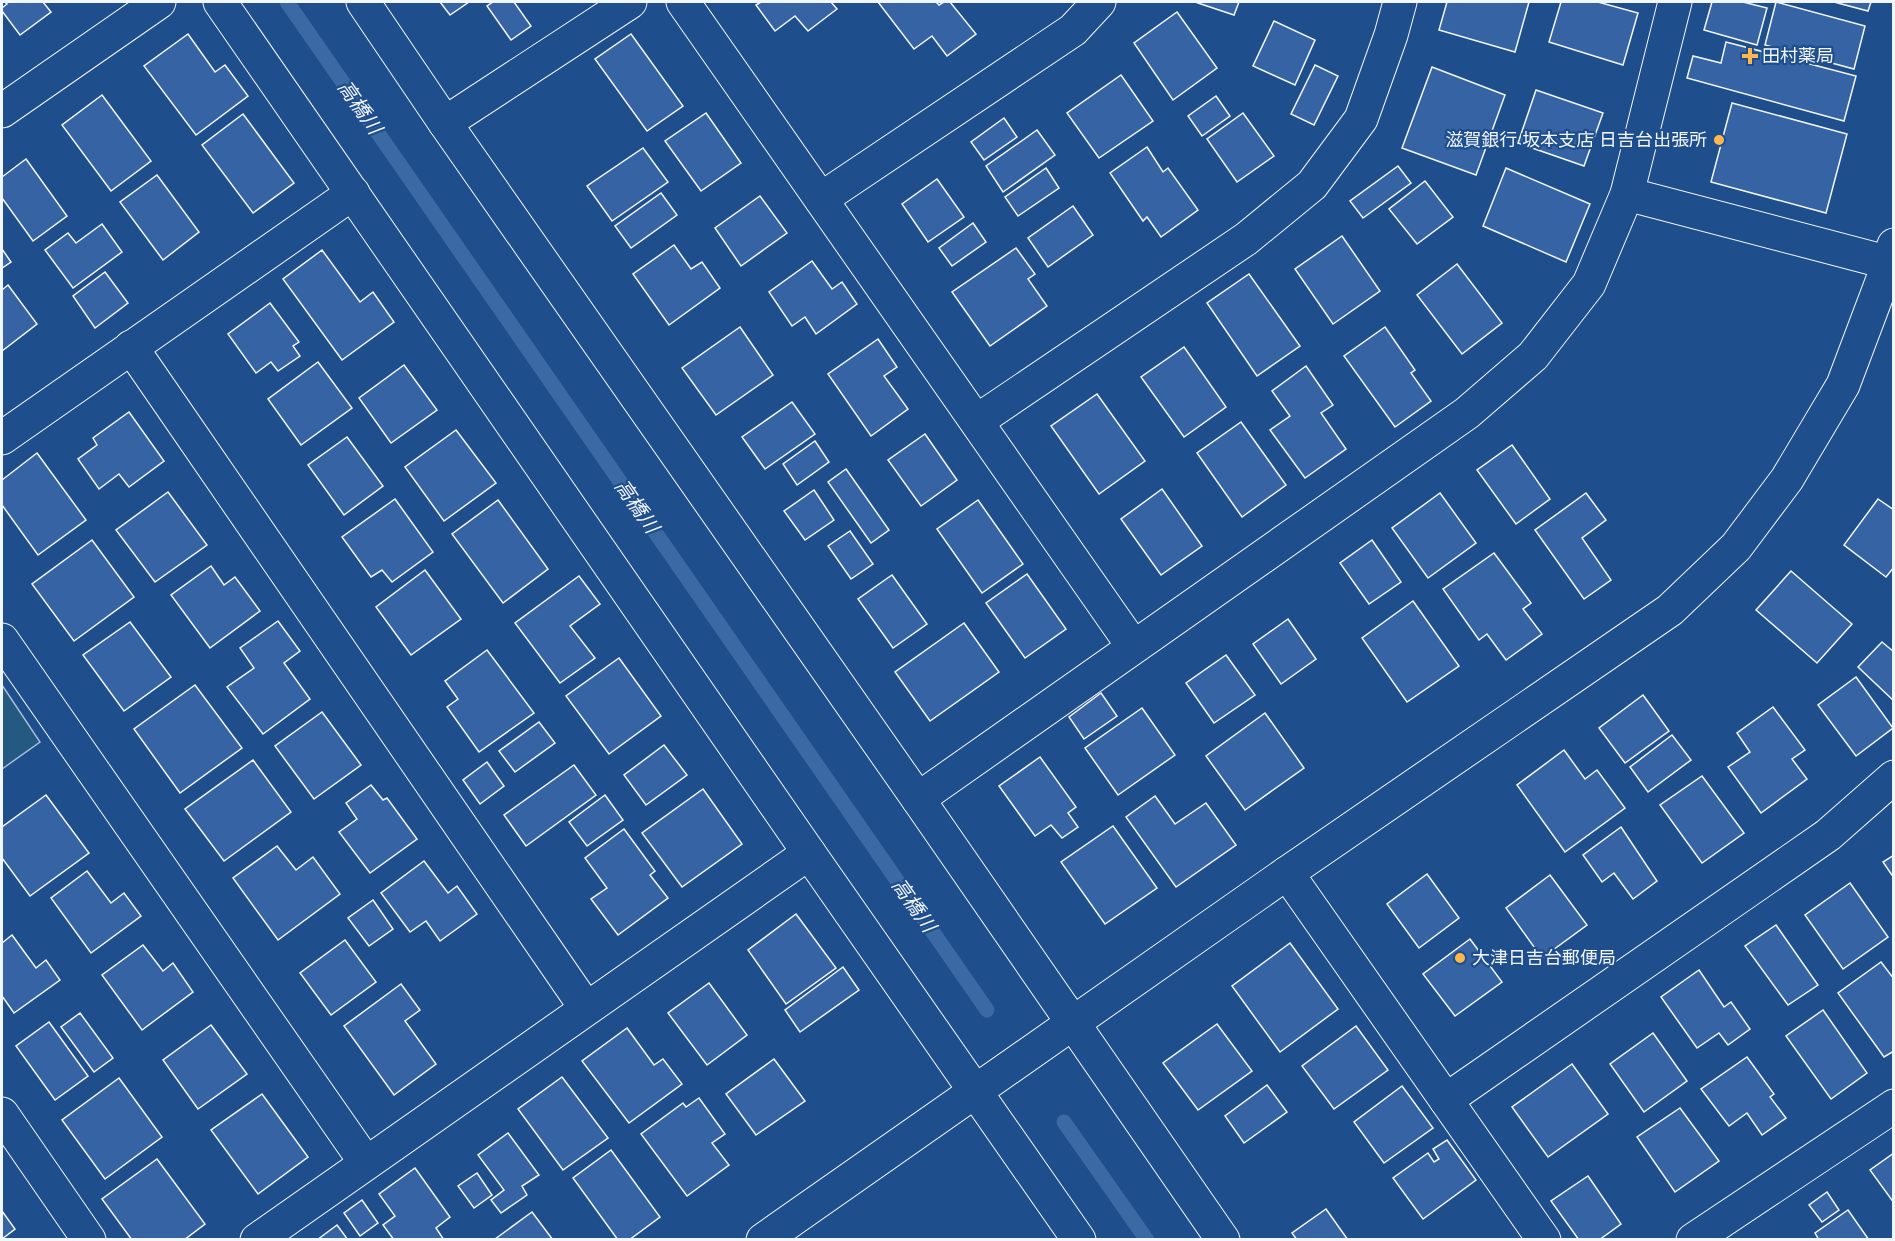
<svg xmlns="http://www.w3.org/2000/svg" width="1895" height="1241" font-family="Poppins,'Noto Sans JP',sans-serif">
  <style>
    .green { fill: #245a82; stroke: #a8bbd7; stroke-width: 1.5 }
    .lines { fill: none; stroke-linecap: round; stroke-linejoin: round }
    .stream { stroke: #3b69a3; stroke-width: 15 }
    .building { fill: #3563a3; stroke: #f2f6ff; stroke-width: 1.5 }
    .minor-casing { stroke: #f2f6ff; stroke-width: 35 }
    .minor { stroke: #1f4e8c; stroke-width: 33 }
    .poi-dot { fill: #ffb74d; stroke: #1f4e8c; stroke-width: 2 }
    .labels { text-anchor: middle; stroke-width: 4.5; stroke-linejoin: round; paint-order: stroke }
    .poi-label { font-size: 18px; fill: #f2f6ff; stroke: #1f4e8c; text-anchor: start }
    .water-label { font-size: 20px; font-style: italic; fill: #f2f6ff; stroke: #1f4e8c }
  </style>
  <rect width="100%" height="100%" fill="#1f4e8c"/>
  <polygon class="green" points="2,685 40,742 2,769"/>
  <g class="lines">
    <g class="stream">
      <polyline points="287,2 987,1010"/>
      <polyline points="1064,1122 1147,1240"/>
    </g>
  </g>
  <g class="building">
    <polygon points="5,2 43,2 51,12 20,35 2,11 2,8 7,4"/>
    <polygon points="440,2 469,2 450,15"/>
    <polygon points="493,2 514,2 531,26 511,40 487,6"/>
    <polygon points="761,2 831,2 837,9 808,31 795,16 775,31 756,5"/>
    <polygon points="878,2 936,2 939,5 944,2 950,2 976,34 947,56 932,36 914,49"/>
    <polygon points="1195,2 1239,2 1234,15"/>
    <polygon points="1447,2 1529,2 1515,52 1439,30"/>
    <polygon points="1561,2 1598,2 1638,13 1623,65 1549,42"/>
    <polygon points="1712,2 1743,2 1767,8 1757,45 1704,30"/>
    <polygon points="1776,2 1865,26 1854,69 1765,45"/>
    <polygon points="1834,2 1871,2 1868,11"/>
    <polygon points="1177,12 1217,68 1173,100 1134,43"/>
    <polygon points="1274,21 1315,40 1295,85 1253,66"/>
    <polygon points="188,34 215,72 225,65 248,96 196,135 144,66"/>
    <polygon points="631,34 683,106 647,131 595,59"/>
    <polygon points="1726,42 1856,76 1844,121 1687,78 1693,56 1721,63"/>
    <polygon points="1315,65 1338,76 1314,125 1291,114"/>
    <polygon points="1432,67 1505,95 1476,175 1402,148"/>
    <polygon points="1121,75 1153,121 1099,158 1067,113"/>
    <polygon points="1536,90 1603,113 1584,166 1518,143"/>
    <polygon points="102,95 151,161 111,191 62,125"/>
    <polygon points="1216,96 1230,116 1202,136 1188,116"/>
    <polygon points="1732,103 1847,134 1826,213 1711,182"/>
    <polygon points="706,113 741,163 701,191 665,141"/>
    <polygon points="1243,113 1274,156 1237,182 1207,139"/>
    <polygon points="243,114 294,183 253,213 202,145"/>
    <polygon points="1004,118 1017,137 984,160 971,142"/>
    <polygon points="1037,130 1055,155 1003,192 986,166"/>
    <polygon points="1147,147 1163,172 1168,168 1198,210 1161,237 1147,217 1143,221 1110,173"/>
    <polygon points="643,148 668,182 612,221 587,186"/>
    <polygon points="26,159 67,216 33,241 2,198 2,177"/>
    <polygon points="1398,166 1411,183 1363,218 1350,201"/>
    <polygon points="1046,168 1059,188 1018,216 1005,197"/>
    <polygon points="1506,168 1590,204 1566,262 1483,226"/>
    <polygon points="157,175 199,232 163,260 120,202"/>
    <polygon points="937,179 964,217 928,242 902,204"/>
    <polygon points="1425,181 1453,217 1417,244 1389,209"/>
    <polygon points="661,193 677,215 631,248 615,226"/>
    <polygon points="760,196 787,233 741,266 715,228"/>
    <polygon points="1073,206 1093,235 1048,267 1028,238"/>
    <polygon points="973,223 986,242 952,266 939,248"/>
    <polygon points="102,224 122,252 73,288 45,250 68,233 76,243"/>
    <polygon points="1342,236 1380,291 1333,324 1295,269"/>
    <polygon points="674,245 691,269 702,262 720,288 669,325 633,274"/>
    <polygon points="1016,248 1035,274 1028,279 1047,306 990,346 952,292"/>
    <polygon points="2,249 11,262 2,268"/>
    <polygon points="322,250 360,302 373,292 394,322 342,360 283,279"/>
    <polygon points="812,261 832,289 842,282 857,304 816,334 805,317 792,326 769,292"/>
    <polygon points="1457,264 1502,323 1462,354 1417,295"/>
    <polygon points="105,272 128,303 95,328 73,296"/>
    <polygon points="1249,274 1300,346 1257,376 1207,303"/>
    <polygon points="8,285 37,324 2,351 2,290"/>
    <polygon points="270,303 299,342 293,346 300,356 278,371 271,362 256,373 228,334"/>
    <polygon points="740,327 773,375 716,415 682,368"/>
    <polygon points="1385,327 1415,370 1411,373 1431,401 1395,427 1344,356"/>
    <polygon points="878,339 897,367 884,376 908,409 871,436 828,374"/>
    <polygon points="1184,347 1226,407 1184,437 1141,377"/>
    <polygon points="318,362 352,408 301,445 268,399"/>
    <polygon points="404,365 437,410 391,443 359,398"/>
    <polygon points="1306,366 1333,405 1321,413 1346,449 1305,478 1270,430 1290,416 1272,391"/>
    <polygon points="1097,394 1145,461 1099,494 1051,426"/>
    <polygon points="792,402 815,434 765,469 742,437"/>
    <polygon points="129,412 164,461 129,487 119,474 99,489 78,459 97,445 93,438"/>
    <polygon points="1241,422 1286,485 1242,517 1197,453"/>
    <polygon points="456,430 496,483 444,521 405,467"/>
    <polygon points="925,434 957,480 921,506 888,460"/>
    <polygon points="347,437 383,486 344,515 308,465"/>
    <polygon points="815,441 829,462 797,485 783,464"/>
    <polygon points="1512,445 1550,499 1516,524 1477,470"/>
    <polygon points="37,453 86,520 38,555 2,505 2,480"/>
    <polygon points="846,469 889,530 871,543 828,482"/>
    <polygon points="1162,489 1202,546 1161,575 1121,519"/>
    <polygon points="814,490 834,520 805,540 784,511"/>
    <polygon points="168,492 207,545 155,582 116,530"/>
    <polygon points="1440,493 1476,543 1428,578 1392,528"/>
    <polygon points="1586,493 1606,520 1582,538 1611,580 1584,599 1535,530"/>
    <polygon points="395,499 433,552 392,582 382,570 371,577 342,537"/>
    <polygon points="1878,499 1894,510 1894,567 1886,577 1844,545"/>
    <polygon points="498,500 548,569 503,603 452,534"/>
    <polygon points="978,500 1023,564 982,593 937,529"/>
    <polygon points="850,531 873,564 851,579 828,546"/>
    <polygon points="92,540 134,597 74,641 32,584"/>
    <polygon points="1372,540 1401,582 1369,604 1340,563"/>
    <polygon points="1494,553 1531,603 1523,609 1542,634 1506,660 1487,634 1479,640 1443,589"/>
    <polygon points="211,566 224,585 235,577 260,611 210,648 171,595"/>
    <polygon points="425,570 461,619 411,655 376,607"/>
    <polygon points="1791,571 1852,624 1817,663 1756,610"/>
    <polygon points="1027,574 1066,629 1025,658 986,603"/>
    <polygon points="892,575 927,624 893,648 858,599"/>
    <polygon points="579,576 600,604 570,626 595,658 560,683 515,623"/>
    <polygon points="1413,601 1459,666 1407,702 1362,638"/>
    <polygon points="1288,619 1316,659 1281,684 1253,644"/>
    <polygon points="278,621 300,651 284,663 310,699 263,734 227,687 254,668 240,648"/>
    <polygon points="130,622 171,677 124,711 83,655"/>
    <polygon points="964,623 999,672 930,721 895,672"/>
    <polygon points="1882,642 1894,652 1894,701 1858,667"/>
    <polygon points="487,650 534,713 479,752 447,707 458,699 445,681"/>
    <polygon points="1226,655 1255,695 1214,723 1186,683"/>
    <polygon points="619,658 661,716 609,754 566,696"/>
    <polygon points="1856,677 1893,728 1856,756 1818,705"/>
    <polygon points="195,685 242,748 180,793 134,729"/>
    <polygon points="1101,693 1117,716 1084,739 1069,717"/>
    <polygon points="1643,695 1669,731 1625,763 1599,728"/>
    <polygon points="1773,707 1805,750 1792,759 1807,779 1761,813 1728,767 1750,752 1737,733"/>
    <polygon points="1142,708 1175,755 1118,795 1085,748"/>
    <polygon points="322,712 361,765 314,799 275,746"/>
    <polygon points="1265,713 1304,768 1245,810 1206,756"/>
    <polygon points="539,722 555,743 515,772 499,751"/>
    <polygon points="1672,735 1691,760 1648,792 1630,767"/>
    <polygon points="664,745 687,775 646,805 624,775"/>
    <polygon points="1564,750 1585,779 1597,770 1625,808 1565,852 1517,785"/>
    <polygon points="1040,757 1076,807 1068,813 1078,827 1062,838 1051,825 1035,836 999,786"/>
    <polygon points="253,760 291,812 224,861 185,809"/>
    <polygon points="487,762 504,786 480,804 463,780"/>
    <polygon points="574,765 596,795 526,846 504,815"/>
    <polygon points="1702,776 1744,833 1702,863 1660,805"/>
    <polygon points="371,785 383,800 387,798 417,839 370,873 339,832 357,819 346,803"/>
    <polygon points="703,789 742,844 682,887 642,833"/>
    <polygon points="46,795 89,853 30,896 2,858 2,827"/>
    <polygon points="605,795 623,820 587,846 569,822"/>
    <polygon points="1155,796 1175,824 1206,803 1236,845 1176,887 1126,817"/>
    <polygon points="1113,826 1157,888 1105,924 1061,862"/>
    <polygon points="1621,827 1657,881 1633,899 1614,873 1602,882 1583,855"/>
    <polygon points="624,829 655,871 650,875 668,898 618,935 591,899 607,888 585,858"/>
    <polygon points="277,846 296,870 313,857 340,894 278,940 233,878"/>
    <polygon points="1894,855 1894,878 1883,862"/>
    <polygon points="424,861 448,893 457,886 477,914 440,941 426,921 410,932 381,893"/>
    <polygon points="87,871 111,903 124,893 141,916 91,953 51,898"/>
    <polygon points="1427,874 1459,918 1419,948 1387,904"/>
    <polygon points="1550,875 1587,925 1542,958 1506,908"/>
    <polygon points="1850,883 1888,937 1843,969 1805,915"/>
    <polygon points="373,900 393,929 369,946 348,918"/>
    <polygon points="796,914 836,968 786,1004 748,950"/>
    <polygon points="1776,925 1818,985 1788,1005 1745,946"/>
    <polygon points="12,935 36,968 46,960 60,980 14,1013 2,996 2,943"/>
    <polygon points="1470,939 1502,982 1455,1016 1423,974"/>
    <polygon points="345,940 376,982 331,1015 300,973"/>
    <polygon points="1290,943 1338,1009 1280,1052 1232,986"/>
    <polygon points="143,945 163,971 173,963 193,992 142,1030 102,975"/>
    <polygon points="1881,962 1894,979 1894,1051 1884,1057 1838,993"/>
    <polygon points="843,967 859,990 800,1032 785,1010"/>
    <polygon points="1699,970 1724,1007 1731,1002 1750,1029 1728,1045 1719,1033 1697,1048 1661,997"/>
    <polygon points="709,983 747,1035 707,1065 668,1013"/>
    <polygon points="401,984 420,1010 405,1021 436,1064 394,1095 344,1026"/>
    <polygon points="1823,1010 1867,1073 1831,1099 1786,1036"/>
    <polygon points="80,1013 113,1058 94,1072 61,1027"/>
    <polygon points="49,1022 88,1076 55,1100 16,1046"/>
    <polygon points="1217,1024 1252,1071 1198,1110 1163,1063"/>
    <polygon points="211,1025 247,1074 198,1109 163,1060"/>
    <polygon points="1356,1026 1388,1070 1334,1109 1302,1066"/>
    <polygon points="627,1028 654,1065 663,1059 682,1084 629,1123 582,1061"/>
    <polygon points="1653,1033 1687,1081 1644,1112 1610,1064"/>
    <polygon points="1747,1057 1774,1094 1770,1097 1786,1118 1762,1135 1747,1113 1729,1126 1701,1089"/>
    <polygon points="774,1059 805,1101 756,1135 726,1094"/>
    <polygon points="1572,1064 1608,1114 1548,1157 1512,1107"/>
    <polygon points="562,1077 608,1138 563,1170 518,1109"/>
    <polygon points="119,1078 162,1137 105,1179 62,1120"/>
    <polygon points="1267,1085 1287,1112 1244,1143 1225,1116"/>
    <polygon points="1402,1086 1433,1128 1384,1163 1354,1122"/>
    <polygon points="262,1094 308,1157 258,1194 211,1130"/>
    <polygon points="699,1098 725,1134 712,1143 729,1165 687,1196 641,1134 683,1103 686,1107"/>
    <polygon points="1680,1108 1719,1161 1675,1192 1637,1137"/>
    <polygon points="508,1133 539,1175 522,1186 527,1195 501,1213 491,1200 504,1190 478,1155"/>
    <polygon points="1447,1140 1476,1180 1423,1219 1393,1178 1428,1153 1434,1162 1439,1159 1433,1149"/>
    <polygon points="611,1150 660,1217 629,1240 618,1240 573,1178"/>
    <polygon points="1894,1153 1894,1203 1870,1170"/>
    <polygon points="157,1159 205,1224 184,1240 132,1240 102,1199"/>
    <polygon points="415,1168 450,1217 436,1228 444,1240 394,1240 383,1225 395,1216 379,1194"/>
    <polygon points="477,1173 492,1195 474,1208 458,1186"/>
    <polygon points="1588,1176 1621,1224 1599,1240 1579,1240 1551,1201"/>
    <polygon points="1827,1192 1839,1210 1822,1222 1809,1205"/>
    <polygon points="362,1200 378,1223 360,1236 344,1213"/>
    <polygon points="1326,1209 1348,1240 1297,1240 1292,1233"/>
    <polygon points="1848,1210 1869,1240 1819,1240 1815,1233"/>
    <polygon points="2,1211 15,1229 2,1239"/>
    <polygon points="532,1212 553,1240 496,1240 495,1239"/>
    <polygon points="337,1225 348,1240 317,1240"/>
  </g>
  <g class="lines">
    <defs>
      <g id="minor">
        <polyline points="220,2 809,853 1079,1240"/>
        <polyline points="363,2 445,123 918,799 1223,1240"/>
        <polyline points="683,2 1133,646"/>
        <polyline points="2,111 159,2"/>
        <polyline points="445,123 630,2"/>
        <polyline points="1627,194 1894,264"/>
        <polyline points="821,199 1073,30 1099,2"/>
        <polyline points="131,347 586,1008"/>
        <polyline points="977,421 1246,239 1312,185 1361,119 1391,35 1400,2"/>
        <polyline points="2,438 353,193"/>
        <polyline points="2,640 366,1163"/>
        <polyline points="918,799 1467,413 1533,356 1589,284 1627,194 1675,2"/>
        <polyline points="1287,873 1544,1240"/>
        <polyline points="1446,1100 1828,835 1894,777"/>
        <polyline points="2,1114 89,1240"/>
        <polyline points="257,1240 809,853"/>
        <polyline points="763,1240 1287,873 1670,610 1736,547 1787,479 1843,385 1889,263 1894,245"/>
        <polyline points="1693,1240 1894,1106"/>
      </g>
    </defs>
    <use href="#minor" class="minor-casing"/>
    <use href="#minor" class="minor"/>
  </g>
  <g class="poi-dot">
    <path d="M1747 47h6v6h6v6h-6v6h-6v-6h-6v-6h6z"/>
    <circle cx="1719" cy="140" r="6"/>
    <circle cx="1460" cy="958" r="6"/>
  </g>
  <g class="labels">
    <g class="poi-label">
      <text x="1762" y="62">田村薬局</text>
      <text x="1707" y="146" text-anchor="end">滋賀銀行 坂本支店 日吉台出張所</text>
      <text x="1472" y="964">大津日吉台郵便局</text>
    </g>
    <g class="water-label">
      <text transform="translate(360 107) rotate(55)" y="7">高橋川</text>
      <text transform="translate(637 506) rotate(55)" y="7">高橋川</text>
      <text transform="translate(914 905) rotate(55)" y="7">高橋川</text>
    </g>
  </g>
  <rect width="1895" height="1241" fill="none" stroke="#f2f6ff" stroke-width="6"/>
</svg>
